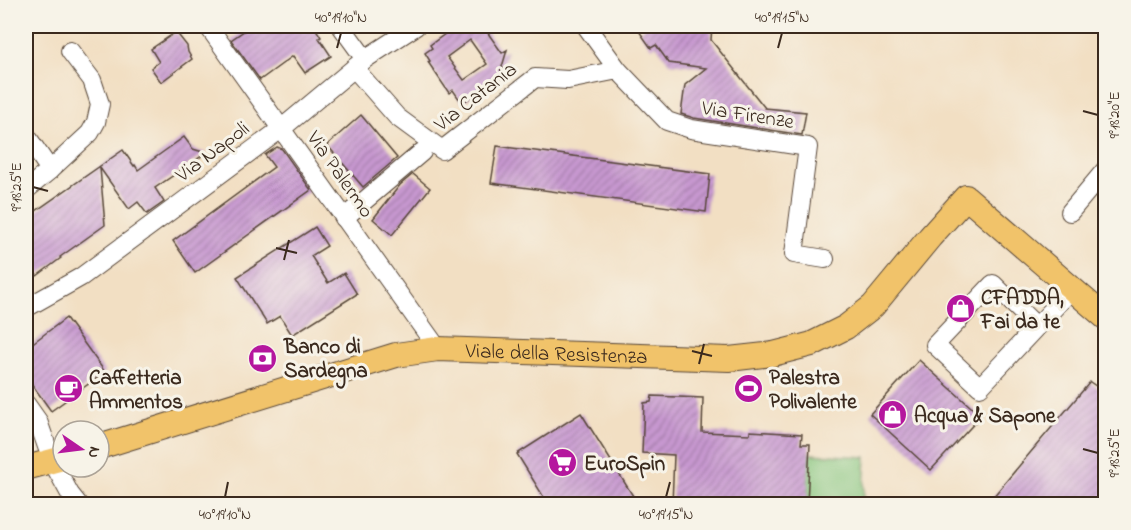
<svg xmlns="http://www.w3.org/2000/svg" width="1131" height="530" font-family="'Indie Flower',sans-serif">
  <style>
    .pitch { fill: #86c47c; stroke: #60774d; stroke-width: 1.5 }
    .building { fill: url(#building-hatch); fill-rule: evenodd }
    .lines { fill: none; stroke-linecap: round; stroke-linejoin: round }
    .minor-casing { stroke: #564537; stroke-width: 20 }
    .major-casing { stroke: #564537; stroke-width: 26 }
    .minor { stroke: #fff; stroke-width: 18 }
    .major { stroke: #f1c36a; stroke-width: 24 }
    .ticks { fill: none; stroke: #3b2a1e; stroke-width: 2 }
    .labels { text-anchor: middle; stroke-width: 6; stroke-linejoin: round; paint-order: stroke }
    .street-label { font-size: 21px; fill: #3b2a1e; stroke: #f7f3e8 }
    .poi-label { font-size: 21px; font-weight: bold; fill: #3b2a1e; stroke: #f7f3e8; text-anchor: start }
    .neatline { fill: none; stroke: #3b2a1e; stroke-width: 2 }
    .ticks-label { font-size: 15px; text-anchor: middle; fill: #3b2a1e }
  </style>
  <defs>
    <pattern id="building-hatch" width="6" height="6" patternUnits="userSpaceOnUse" patternTransform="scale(1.5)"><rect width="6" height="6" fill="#c798d0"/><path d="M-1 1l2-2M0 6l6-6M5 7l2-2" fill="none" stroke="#a37ca8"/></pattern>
  </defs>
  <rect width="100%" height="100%" fill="#f7f3e8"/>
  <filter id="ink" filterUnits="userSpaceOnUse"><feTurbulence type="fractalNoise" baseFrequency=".0167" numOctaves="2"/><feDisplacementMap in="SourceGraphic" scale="12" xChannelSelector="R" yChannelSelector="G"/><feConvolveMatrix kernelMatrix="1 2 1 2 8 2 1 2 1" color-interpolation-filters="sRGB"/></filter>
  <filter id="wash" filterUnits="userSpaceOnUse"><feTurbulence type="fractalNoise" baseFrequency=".008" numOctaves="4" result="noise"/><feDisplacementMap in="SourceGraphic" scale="24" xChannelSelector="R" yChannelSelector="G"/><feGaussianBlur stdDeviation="1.35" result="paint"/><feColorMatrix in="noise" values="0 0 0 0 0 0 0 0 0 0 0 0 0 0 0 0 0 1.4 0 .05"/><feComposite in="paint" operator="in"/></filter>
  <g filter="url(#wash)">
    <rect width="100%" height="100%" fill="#f2dfc3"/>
    <polygon class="pitch" points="809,454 866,457 863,504 807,504"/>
    <g id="blocks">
      <g class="building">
        <polygon points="251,26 314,26 321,37 319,38 331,56 305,73 293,56 260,80 231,40"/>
        <path d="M456 26H491L485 29 502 53 507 50 502 67 506 73 500 77 499 81 497 79 462 103 453 90 449 93 428 62 430 61 425 53 432 48 430 45ZM470 40 487 64 464 80 447 57Z"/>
        <polygon points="647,26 712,26 711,40 765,108 806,112 802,135 694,118 681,114 685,85 706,68 669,63 656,45 651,48 639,31"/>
        <polygon points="176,32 187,46 188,52 192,59 161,82 151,68 159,62 151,49"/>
        <polygon points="361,115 397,158 363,187 327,145"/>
        <polygon points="184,137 193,149 206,153 155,188 164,202 147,214 138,202 129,209 100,168 105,225 60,257 61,258 37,276 26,260 26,218 123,150 134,166 135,165 138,170"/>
        <polygon points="497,146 710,174 706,212 491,183"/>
        <polygon points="277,147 282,149 311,190 195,273 173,241 274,167 265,155"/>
        <polygon points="413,174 430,188 392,235 373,219 400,185"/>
        <polygon points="315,227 327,246 311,256 328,283 344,273 357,294 292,335 280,316 267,324 237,277"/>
        <polygon points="66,318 105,372 51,411 26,376 26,348"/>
        <polygon points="919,360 981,416 931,470 870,414"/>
        <polygon points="1090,382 1106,393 1106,504 987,504"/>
        <polygon points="652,396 703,398 702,432 750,434 750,431 802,434 801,444 810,444 807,504 672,504 674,455 642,453 644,403 651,402"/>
        <polygon points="581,413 638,504 548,504 517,454"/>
      </g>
    </g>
  </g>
  <g filter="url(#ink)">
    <use href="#blocks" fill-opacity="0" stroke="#564537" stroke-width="1.5"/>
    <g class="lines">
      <defs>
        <g id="minor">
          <polyline points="208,26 438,349"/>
          <polyline points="341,26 365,59"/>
          <polyline points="586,26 618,70 667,121 691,129 808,147 794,254 825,259"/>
          <polyline points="354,68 397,117 442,150 535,78 568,80 618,70"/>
          <polyline points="26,135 50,170 90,133 96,122 100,104 92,80 70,51"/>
          <polyline points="26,190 50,170"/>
          <polyline points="1070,212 1106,169"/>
          <polyline points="344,218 422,152"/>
          <polyline points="26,308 81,277 281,129 365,59 416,26"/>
          <polyline points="1037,327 993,284 935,345 980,387 1071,290"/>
          <polyline points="26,404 38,421 52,461 70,494 78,504"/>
        </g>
        <g id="major">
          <path id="s1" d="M99 447 396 355 438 349 729 359 773 354 812 344 846 327 873 306 930 237 966 197 1106 318"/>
          <polyline points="26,468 63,458"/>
        </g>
      </defs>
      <use href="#minor" class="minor-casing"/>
      <use href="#major" class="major-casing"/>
      <use href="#minor" class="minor"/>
      <use href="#major" class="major"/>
    </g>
  </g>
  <path class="ticks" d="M337 48 341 33M778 48 782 33M1083 111 1098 115M33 187 48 191M276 248 297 253M284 260 289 240M692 351 712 356M699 364 704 344M1083 449 1098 453M225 497 228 482M666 497 670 482"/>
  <defs>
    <symbol id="shop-disc" viewBox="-11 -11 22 22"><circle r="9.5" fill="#b5179e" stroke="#f7f3e8"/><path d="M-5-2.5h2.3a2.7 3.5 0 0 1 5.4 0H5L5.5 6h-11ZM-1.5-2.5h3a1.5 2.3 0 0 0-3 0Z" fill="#fff"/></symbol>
    <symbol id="bank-disc" viewBox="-11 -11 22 22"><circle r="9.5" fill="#b5179e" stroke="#f7f3e8"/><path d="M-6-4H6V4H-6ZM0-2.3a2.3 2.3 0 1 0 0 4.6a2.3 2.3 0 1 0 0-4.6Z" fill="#fff"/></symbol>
    <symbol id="cafe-disc" viewBox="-11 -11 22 22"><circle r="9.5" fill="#b5179e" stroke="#f7f3e8"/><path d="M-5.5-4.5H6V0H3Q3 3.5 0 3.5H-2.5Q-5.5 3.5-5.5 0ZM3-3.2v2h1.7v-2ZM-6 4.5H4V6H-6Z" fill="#fff"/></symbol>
    <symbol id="stadium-disc" viewBox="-11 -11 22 22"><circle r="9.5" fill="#b5179e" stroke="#f7f3e8"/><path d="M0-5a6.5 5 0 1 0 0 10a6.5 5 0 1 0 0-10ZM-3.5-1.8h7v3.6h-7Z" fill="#fff"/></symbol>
    <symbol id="supermarket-disc" viewBox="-11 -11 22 22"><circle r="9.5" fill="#b5179e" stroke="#f7f3e8"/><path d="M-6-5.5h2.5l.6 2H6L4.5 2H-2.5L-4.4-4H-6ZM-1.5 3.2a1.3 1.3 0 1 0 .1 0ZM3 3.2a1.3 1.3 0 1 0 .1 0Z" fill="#fff"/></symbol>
  </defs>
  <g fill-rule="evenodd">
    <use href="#shop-disc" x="944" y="292" width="33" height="33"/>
    <use href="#bank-disc" x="246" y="342" width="33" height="33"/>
    <use href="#cafe-disc" x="52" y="372" width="33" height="33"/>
    <use href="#stadium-disc" x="732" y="372" width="33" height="33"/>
    <use href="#shop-disc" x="876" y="398" width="33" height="33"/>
    <use href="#supermarket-disc" x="546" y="446" width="33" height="33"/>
  </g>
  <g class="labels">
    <g class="street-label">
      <text transform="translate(475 96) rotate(-38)" y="7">Via Catania</text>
      <text transform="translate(748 114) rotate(9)" y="7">Via Firenze</text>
      <text transform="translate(212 151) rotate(-37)" y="7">Via Napoli</text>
      <text transform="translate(341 174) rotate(55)" y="7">Via Palermo</text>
      <text dy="7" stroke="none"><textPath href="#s1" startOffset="472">Viale della Resistenza</textPath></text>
    </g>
    <g class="poi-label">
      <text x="981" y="304">CFADDA,<tspan x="981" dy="24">Fai da te</tspan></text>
      <text x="284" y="353">Banco di<tspan x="284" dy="24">Sardegna</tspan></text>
      <text x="89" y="384">Caffetteria<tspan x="89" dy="24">Ammentos</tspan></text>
      <text x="769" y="384">Palestra<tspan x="769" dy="24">Polivalente</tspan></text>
      <text x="914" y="422">Acqua &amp; Sapone</text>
      <text x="584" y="470">EuroSpin</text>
    </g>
  </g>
  <rect width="1131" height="530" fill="none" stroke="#f7f3e8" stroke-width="66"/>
  <g transform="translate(81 449) rotate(104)"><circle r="28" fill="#f7f3e8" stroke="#aca397" stroke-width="1.5"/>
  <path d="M0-4.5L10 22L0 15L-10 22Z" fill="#b5179e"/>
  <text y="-9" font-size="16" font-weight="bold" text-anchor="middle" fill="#3b2a1e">N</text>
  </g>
  <rect x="33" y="33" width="1065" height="464" class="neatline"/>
  <g class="ticks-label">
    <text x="341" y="22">40°19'10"N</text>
    <text x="782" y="22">40°19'15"N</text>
    <text transform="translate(1114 115) rotate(-90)" y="5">9°18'20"E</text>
    <text transform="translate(16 187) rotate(-90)" y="5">9°18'25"E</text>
    <text transform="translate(1114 453) rotate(-90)" y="5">9°18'25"E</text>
    <text x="225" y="519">40°19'10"N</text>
    <text x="666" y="519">40°19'15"N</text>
  </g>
</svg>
